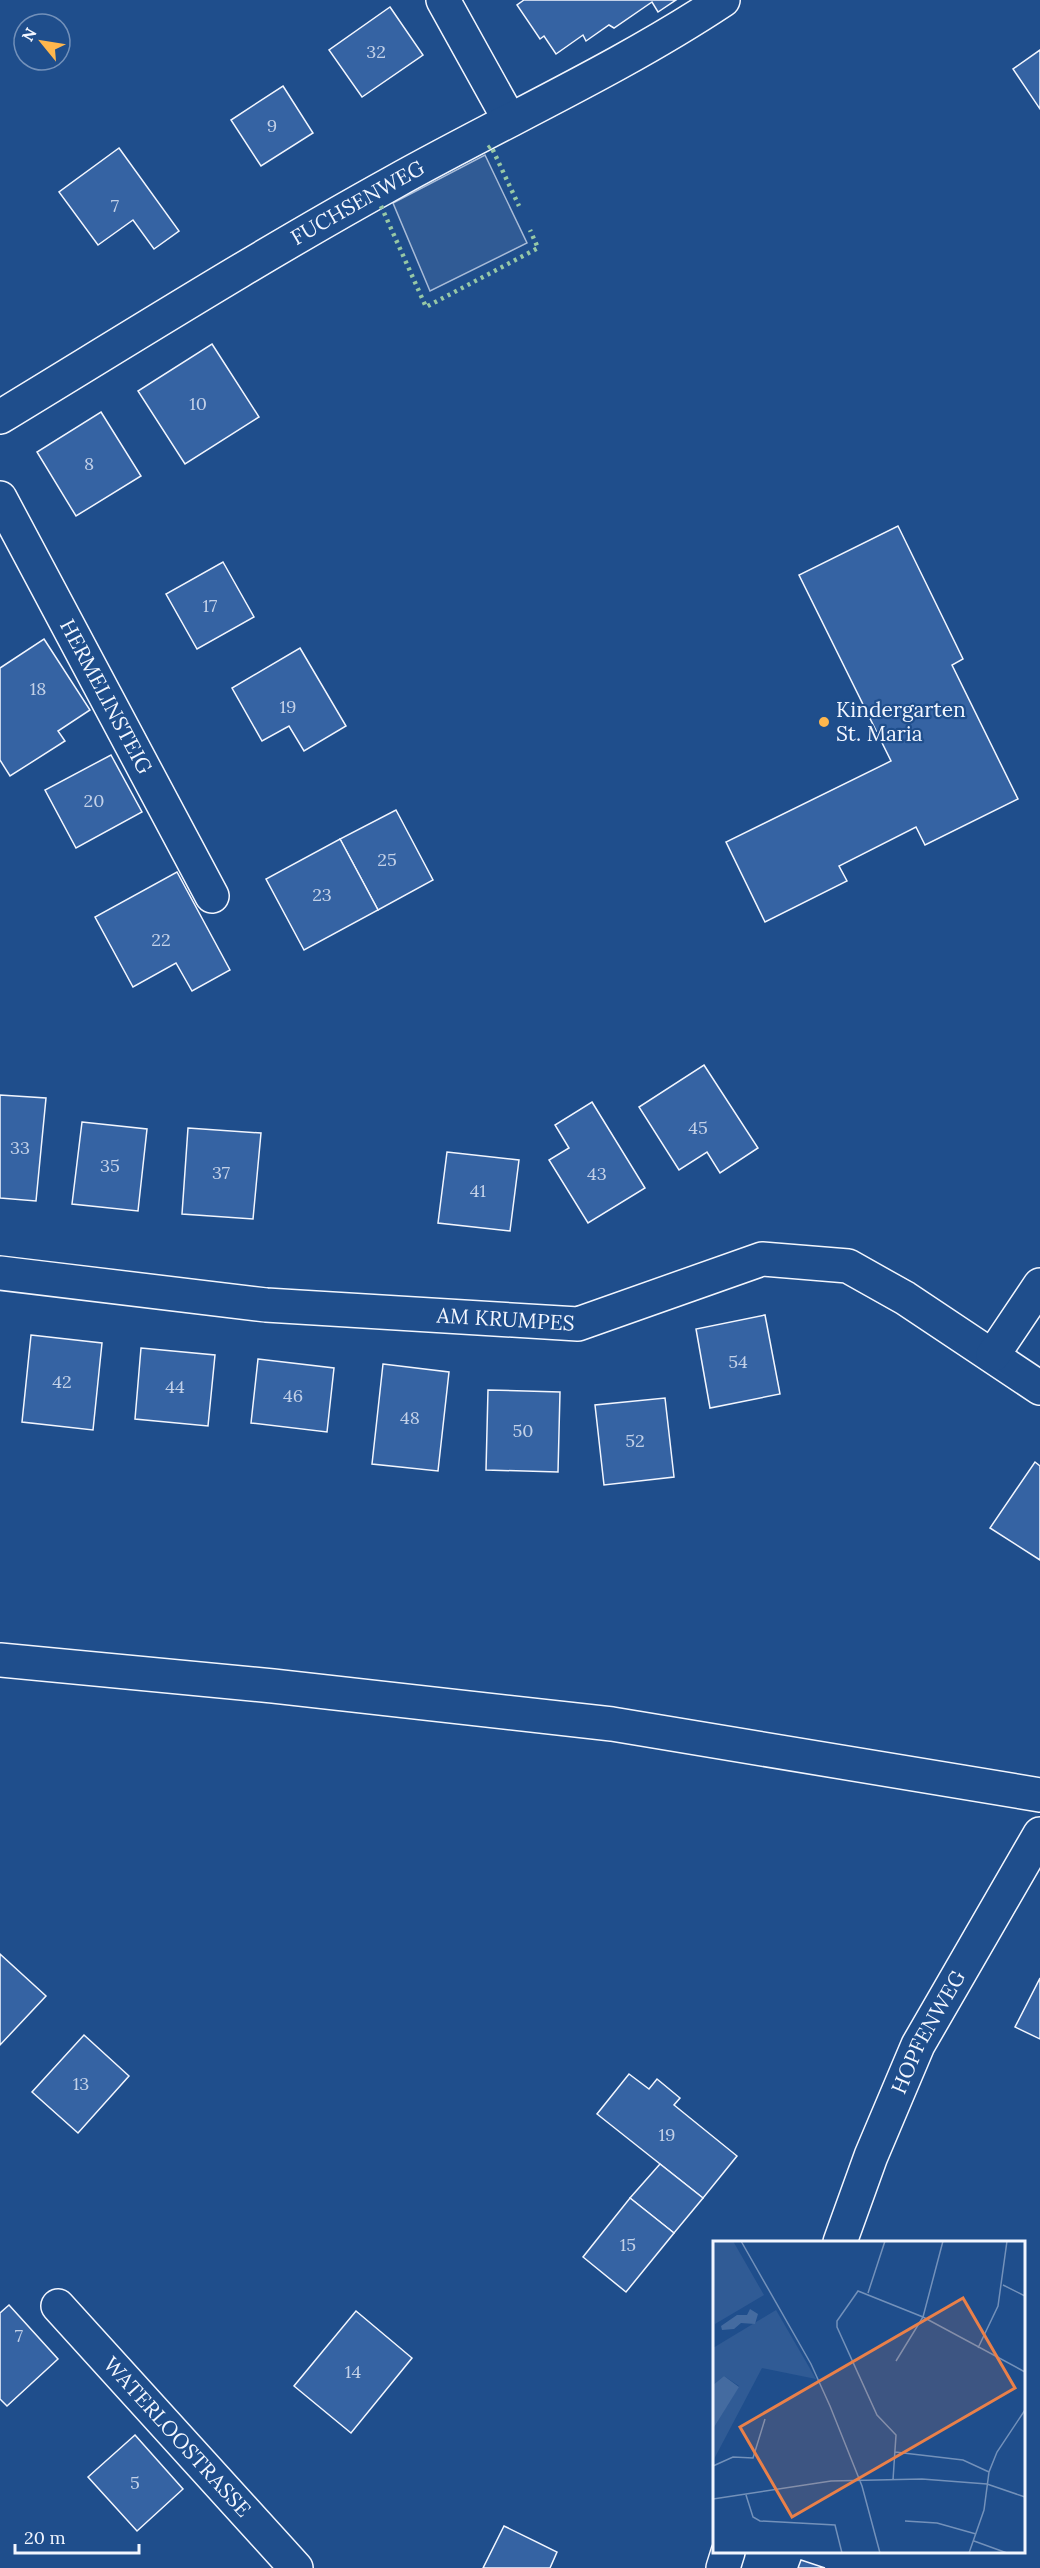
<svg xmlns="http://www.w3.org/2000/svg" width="1040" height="2568" font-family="Lora,serif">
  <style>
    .built { fill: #305b95; stroke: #a8bbd7; stroke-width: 1.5 }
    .building { fill: #3563a3; stroke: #f2f6ff; stroke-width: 1.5 }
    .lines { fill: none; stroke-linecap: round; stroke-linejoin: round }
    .minor-casing { stroke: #f2f6ff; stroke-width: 36 }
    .major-casing { stroke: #f2f6ff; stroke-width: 36 }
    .minor { stroke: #1f4e8c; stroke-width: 33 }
    .major { stroke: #1f4e8c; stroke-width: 33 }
    .hedge { stroke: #97c8a6; stroke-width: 4.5; stroke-dasharray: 3 4.5; stroke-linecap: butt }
    .poi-dot { fill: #ffb74d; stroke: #1f4e8c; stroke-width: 2 }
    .labels { text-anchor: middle; stroke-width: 4.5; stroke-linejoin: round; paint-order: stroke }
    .number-label { font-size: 18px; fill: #c3d1e8 }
    .street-label { font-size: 21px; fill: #f2f6ff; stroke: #1f4e8c }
    .poi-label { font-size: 21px; fill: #f2f6ff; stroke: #1f4e8c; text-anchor: start }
    .inset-road { fill: none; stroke: #7391ba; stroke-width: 1.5 }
    .view { fill: #ea8049; fill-opacity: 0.15; stroke: #ea8049; stroke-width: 3 }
    .inset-edge { fill: none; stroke: #f2f6ff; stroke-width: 3 }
  </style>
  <rect width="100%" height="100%" fill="#1f4e8c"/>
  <polygon class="built" points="485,155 527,243 430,291 393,203"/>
  <g class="building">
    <polygon points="524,0 676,0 658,12 652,2 614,28 609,25 586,41 583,35 556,54 544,36 540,39 517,5"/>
    <polygon points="390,7 423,55 362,97 329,50"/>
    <polygon points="1040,50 1040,109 1013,69"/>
    <polygon points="283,86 313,133 261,166 231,120"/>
    <polygon points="119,148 179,231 154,249 133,220 98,245 59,192"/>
    <polygon points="212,344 259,417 185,464 138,391"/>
    <polygon points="101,412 141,476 76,516 37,452"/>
    <polygon points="898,526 963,659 952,665 1018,799 925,845 916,827 839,866 847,881 765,922 726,842 891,761 799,575"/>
    <polygon points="223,562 254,617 197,649 166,594"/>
    <polygon points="44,639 90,710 58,731 65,741 10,776 0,760 0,668"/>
    <polygon points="300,648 346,726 304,751 289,726 262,741 232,688"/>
    <polygon points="111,755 142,812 76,848 45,790"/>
    <polygon points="396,810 433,880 378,910 340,839"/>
    <polygon points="340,839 378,910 304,950 266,879"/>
    <polygon points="177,872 230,970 192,991 176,963 133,987 95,917"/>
    <polygon points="704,1065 758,1148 720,1173 707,1152 679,1170 639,1107"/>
    <polygon points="0,1095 46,1098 36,1201 0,1198"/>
    <polygon points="592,1102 645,1188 588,1223 549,1160 569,1148 555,1125"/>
    <polygon points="82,1122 147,1129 138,1211 72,1204"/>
    <polygon points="188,1128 261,1133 253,1219 182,1214"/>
    <polygon points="447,1152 519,1160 510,1231 438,1223"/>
    <polygon points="765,1315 780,1394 710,1408 696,1329"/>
    <polygon points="31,1335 102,1343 93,1430 22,1422"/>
    <polygon points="141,1348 215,1355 208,1426 135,1419"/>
    <polygon points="258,1359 334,1368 327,1432 251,1423"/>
    <polygon points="383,1364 449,1372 438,1471 372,1464"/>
    <polygon points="488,1390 560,1392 558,1472 486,1470"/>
    <polygon points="665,1398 674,1477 604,1485 595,1405"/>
    <polygon points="1035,1462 1040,1466 1040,1560 990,1528"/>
    <polygon points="0,1954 46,1996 0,2045"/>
    <polygon points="1040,1978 1040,2039 1015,2027"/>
    <polygon points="84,2035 129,2076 78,2133 32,2092"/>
    <polygon points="629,2074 649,2089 657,2079 680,2098 674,2105 737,2156 703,2198 597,2114"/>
    <polygon points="660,2164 703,2198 674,2233 630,2198"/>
    <polygon points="630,2198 674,2233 626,2292 583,2257"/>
    <polygon points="9,2305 58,2359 7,2406 0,2399 0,2313"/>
    <polygon points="356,2311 412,2358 351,2433 294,2386"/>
    <polygon points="135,2435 183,2489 137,2531 88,2477"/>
    <polygon points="504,2526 557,2552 550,2568 483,2568"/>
    <polygon points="801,2560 825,2568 798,2568"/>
  </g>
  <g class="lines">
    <defs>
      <g id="minor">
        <polyline points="443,0 509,119"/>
        <path id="s1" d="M0 417C130 338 260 256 394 182 503 121 619 69 723 0"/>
        <path id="s2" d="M0 498 212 896"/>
        <path id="s3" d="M0 1273 266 1305 578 1324 762 1259 848 1266 905 1298 1040 1388"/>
        <polyline points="993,1355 1040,1285"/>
        <path id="s4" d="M840 2242 871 2156 918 2045 1040 1834"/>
        <path id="s5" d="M58 2306 296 2568"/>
        <polyline points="723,2568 728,2552"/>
      </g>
      <polyline id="major" points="0,1660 273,1686 612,1724 1040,1795"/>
    </defs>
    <use href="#minor" class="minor-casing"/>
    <use href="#major" class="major-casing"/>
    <use href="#minor" class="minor"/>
    <use href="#major" class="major"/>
    <g class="hedge">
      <polyline points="488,148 491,146 519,206"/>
      <polyline points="381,206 426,307 538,248 530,230"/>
    </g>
  </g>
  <circle class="poi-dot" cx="824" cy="722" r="6"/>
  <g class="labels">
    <g class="number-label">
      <text x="376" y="58">32</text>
      <text x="272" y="132">9</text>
      <text x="115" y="212">7</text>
      <text x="198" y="410">10</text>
      <text x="89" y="470">8</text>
      <text x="210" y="612">17</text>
      <text x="38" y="695">18</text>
      <text x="288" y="713">19</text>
      <text x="94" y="807">20</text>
      <text x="387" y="866">25</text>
      <text x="322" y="901">23</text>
      <text x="161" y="946">22</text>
      <text x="698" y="1134">45</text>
      <text x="20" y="1154">33</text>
      <text x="110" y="1172">35</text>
      <text x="221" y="1179">37</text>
      <text x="597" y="1180">43</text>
      <text x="478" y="1197">41</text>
      <text x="738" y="1368">54</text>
      <text x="62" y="1388">42</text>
      <text x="175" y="1393">44</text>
      <text x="293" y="1402">46</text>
      <text x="410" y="1424">48</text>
      <text x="523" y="1437">50</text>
      <text x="635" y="1447">52</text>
      <text x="81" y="2090">13</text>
      <text x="667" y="2141">19</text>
      <text x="628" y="2251">15</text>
      <text x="19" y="2342">7</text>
      <text x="353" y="2378">14</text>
      <text x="135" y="2489">5</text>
    </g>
    <g class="street-label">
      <text dy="7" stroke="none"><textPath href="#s1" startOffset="417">FUCHSENWEG</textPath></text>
      <text dy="7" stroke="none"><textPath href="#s2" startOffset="225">HERMELINSTEIG</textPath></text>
      <text dy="7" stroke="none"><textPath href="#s3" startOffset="508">AM KRUMPES</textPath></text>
      <text dy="7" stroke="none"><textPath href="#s4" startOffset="228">HOPFENWEG</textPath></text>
      <text dy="7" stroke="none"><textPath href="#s5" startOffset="177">WATERLOOSTRASSE</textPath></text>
    </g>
    <g class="poi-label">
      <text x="836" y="717">Kindergarten<tspan x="836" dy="24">St. Maria</tspan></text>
    </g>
  </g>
  <g transform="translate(713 2241)">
    <rect width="312" height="312" fill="#1f4e8c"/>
    <path d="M0 0H20L51 54 2 83ZM63 69 103 138 49 127 0 220V188L26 145 11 135 0 144V107Z" fill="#305b95"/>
    <path d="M37 68 45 73 42 83 28 82 21 88 9 89 8 85 24 74H34ZM11 135 26 146 0 188V144Z" fill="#446ba0"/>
    <path class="inset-road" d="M28 0 98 123 117 165 149 245 167 312M290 44 312 55M155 52 172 0M265 107 285 65 294 0M183 120 210 76 230 0M182 211 250 219 276 231M0 225 20 216 40 217 52 178M180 239 183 194 164 174 124 86V80L145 50 210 76 312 131M33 254 40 276 47 280 122 284 129 312M0 258 118 240 209 238 274 243 312 256M192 280 224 282 263 293M261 300 294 312M256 312 271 269 276 231 284 211 312 169"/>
    <path class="view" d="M250 57 302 147 79 276 27 186Z"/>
    <rect width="312" height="312" class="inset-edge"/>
  </g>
  <g transform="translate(42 42) rotate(300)"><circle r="28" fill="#1f4e8c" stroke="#7391ba" stroke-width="1.5"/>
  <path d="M0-4.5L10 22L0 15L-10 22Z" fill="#ffb74d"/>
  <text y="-9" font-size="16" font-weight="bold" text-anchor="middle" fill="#f2f6ff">N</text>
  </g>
  <path d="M15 2544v9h124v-9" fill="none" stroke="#f2f6ff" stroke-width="3"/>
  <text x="24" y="2544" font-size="18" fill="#f2f6ff" stroke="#1f4e8c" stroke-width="4.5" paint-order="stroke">20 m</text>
</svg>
